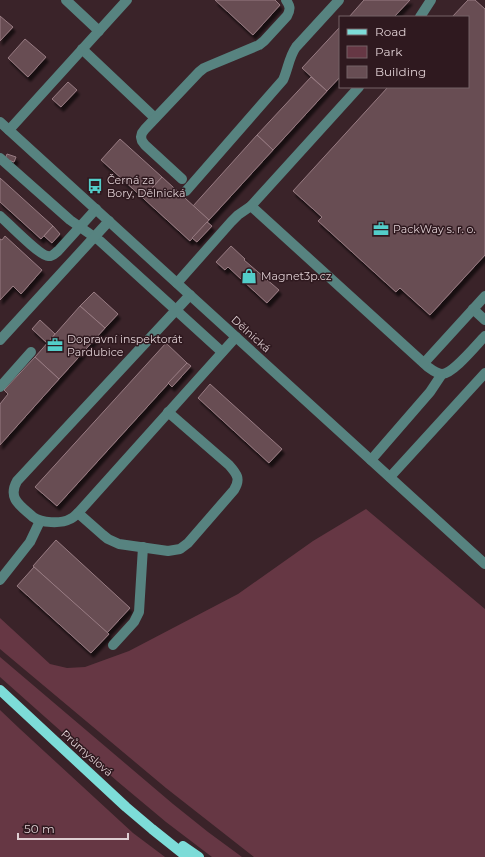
<svg xmlns="http://www.w3.org/2000/svg" width="485" height="857" font-family="Montserrat,sans-serif">
  <style>
    .green { fill: #663744 }
    .building { fill: #674d53; stroke: #987b82; filter: url(#shadow) }
    .lines { fill: none; stroke-linecap: round; stroke-linejoin: round }
    .minor { stroke: #578380; stroke-width: 10 }
    .major { stroke: #7ddcd8; stroke-width: 10 }
    .labels { text-anchor: middle; stroke-width: 3; stroke-linejoin: round; paint-order: stroke }
    .poi-label { font-size: 11px; fill: #dfcfd3; stroke: #2f191f; text-anchor: start }
    .street-label { font-size: 11px; fill: #dfcfd3; stroke: #2f191f }
  </style>
  <defs>
    <filter id="shadow"><feDropShadow dx="2.5" dy="4.5" stdDeviation="1" flood-color="#0009"/></filter>
  </defs>
  <rect width="100%" height="100%" fill="#3a2329"/>
  <g class="green">
    <polygon points="366,509 485,609 485,857 254,857 166,788 0,649 0,618 50,664 67,668 85,667 129,651 238,594 313,541"/>
    <polygon points="0,657 173,804 208,832 242,857 212,857 166,822 117,781 0,677"/>
    <polygon points="0,710 20,729 133,833 165,857 0,857"/>
  </g>
  <g class="building">
    <polygon points="215,0 275,0 280,5 253,35"/>
    <polygon points="364,0 410,0 394,17 349,17"/>
    <polygon points="468,0 475,0 485,9 485,255 430,315 400,288 396,292 318,221 322,217 293,191 388,87 468,87 468,17 452,17"/>
    <polygon points="0,16 13,27 0,41"/>
    <polygon points="340,27 340,77 327,91 302,68"/>
    <polygon points="25,39 46,57 28,77 8,58"/>
    <polygon points="311,77 327,91 273,150 257,135"/>
    <polygon points="68,82 77,90 61,107 52,99"/>
    <polygon points="257,135 273,150 209,220 193,206"/>
    <polygon points="120,139 162,177 143,198 101,160"/>
    <polygon points="7,154 16,157 14,162 5,159"/>
    <polygon points="162,177 209,220 190,241 143,198"/>
    <polygon points="0,178 53,226 41,239 0,202"/>
    <polygon points="207,222 212,226 197,242 192,238"/>
    <polygon points="53,226 60,234 52,243 44,236"/>
    <polygon points="5,236 42,270 21,294 13,286 0,300 0,239 2,240"/>
    <polygon points="231,246 245,259 244,260 279,290 267,303 228,267 225,270 216,262"/>
    <polygon points="94,292 118,314 105,328 80,306"/>
    <polygon points="80,306 105,328 59,379 35,357"/>
    <polygon points="40,320 55,334 47,343 32,329"/>
    <polygon points="166,343 187,363 57,506 35,487"/>
    <polygon points="35,357 59,379 0,445 0,404 8,394 4,390"/>
    <polygon points="187,363 191,366 172,387 168,383"/>
    <polygon points="210,384 282,449 269,463 198,398"/>
    <polygon points="56,540 130,608 107,633 33,566"/>
    <polygon points="34,567 109,634 91,653 17,586"/>
  </g>
  <g class="lines">
    <g class="minor">
      <polyline points="66,0 99,31"/>
      <polyline points="420,17 431,0"/>
      <polyline points="82,49 155,118"/>
      <polyline points="0,122 485,564"/>
      <polyline points="9,130 127,0"/>
      <polyline points="0,158 70,220 100,241 222,352"/>
      <path d="M182 179 145 145 142 141 141 137 142 133 145 129 199 72 204 68 211 65 259 45 264 41 287 16C291 9 290 6 286 0"/>
      <path d="M186 191 283 80C288 69 289 57 296 47L339 0"/>
      <path d="M251 206 428 367C432 370 437 374 442 374 453 374 477 344 485 336"/>
      <path d="M0 216C8 223 40 256 48 256 52 257 55 253 58 251L96 209"/>
      <polyline points="177,283 231,222 238,215 251,206 359,87"/>
      <path d="M190 295 17 481C7 499 21 506 33 517 41 523 61 524 70 519 73 518 76 515 78 513L236 337"/>
      <polyline points="473,309 485,320"/>
      <polyline points="0,340 109,221"/>
      <polyline points="424,363 485,296"/>
      <polyline points="0,387 31,352"/>
      <polyline points="371,460 430,392 442,374"/>
      <polyline points="390,477 485,373"/>
      <path d="M78 513 103 535 108 539 119 544 168 551 180 549 188 543 234 490C241 479 237 474 229 465L168 412"/>
      <polyline points="0,580 30,542 40,521"/>
      <polyline points="113,645 134,622 139,612 143,547"/>
    </g>
    <g class="major">
      <polyline points="0,690 126,807 152,829 187,857"/>
      <polyline points="183,846 199,857"/>
    </g>
  </g>
  <defs>
    <symbol id="bus-bare" viewBox="-9 -9 18 18"><path d="M-5-6H5V4H4V6H2V4H-2V6H-4V4H-5ZM-3.5-4V0h7V-4ZM-3.5 1.2v1.5H-2V1.2ZM2 1.2v1.5H3.5V1.2Z" fill="#53cdc9" stroke="#2f191f" stroke-width="2.5" paint-order="stroke"/></symbol>
    <symbol id="office-bare" viewBox="-9 -9 18 18"><path d="M-6-3h4V-5.5h4V-3h4V5H-6ZM-1-4.5V-3h2v-1.5ZM-6 0V1H6V0Z" fill="#53cdc9" stroke="#2f191f" stroke-width="2.5" paint-order="stroke"/></symbol>
    <symbol id="shop-bare" viewBox="-9 -9 18 18"><path d="M-5-2.5h2.3a2.7 3.5 0 0 1 5.4 0H5L5.5 6h-11ZM-1.5-2.5h3a1.5 2.3 0 0 0-3 0Z" fill="#53cdc9" stroke="#2f191f" stroke-width="2.5" paint-order="stroke"/></symbol>
  </defs>
  <g fill-rule="evenodd">
    <use href="#bus-bare" x="84" y="175" width="22" height="22"/>
    <use href="#office-bare" x="370" y="218" width="22" height="22"/>
    <use href="#shop-bare" x="238" y="265" width="22" height="22"/>
    <use href="#office-bare" x="44" y="334" width="22" height="22"/>
  </g>
  <g class="labels">
    <g class="poi-label">
      <text x="107" y="184">Černá za<tspan x="107" dy="13">Bory, Dělnická</tspan></text>
      <text x="393" y="233">PackWay s. r. o.</text>
      <text x="261" y="280">Magnet3p.cz</text>
      <text x="67" y="343">Dopravní inspektorát<tspan x="67" dy="13">Pardubice</tspan></text>
    </g>
    <g class="street-label">
      <text transform="translate(251 334) rotate(42)" y="4">Dělnická</text>
      <text transform="translate(87 753) rotate(41)" y="4">Průmyslová</text>
    </g>
  </g>
  <rect x="339" y="16" width="130" height="72" fill="#2f191f" stroke="#756267"/>
  <rect x="347" y="29" width="20" height="6" fill="#7ddcd8" stroke="#756267"/>
  <text x="375" y="36" font-size="12" fill="#dfcfd3">Road</text>
  <rect x="347" y="46" width="20" height="12" fill="#663744" stroke="#756267"/>
  <text x="375" y="56" font-size="12" fill="#dfcfd3">Park</text>
  <rect x="347" y="66" width="20" height="12" fill="#674d53" stroke="#756267"/>
  <text x="375" y="76" font-size="12" fill="#dfcfd3">Building</text>
  <path d="M18 833v6h110v-6" fill="none" stroke="#dfcfd3" stroke-width="2"/>
  <text x="24" y="833" font-size="12" fill="#dfcfd3" stroke="#2f191f" stroke-width="3" paint-order="stroke">50 m</text>
</svg>
